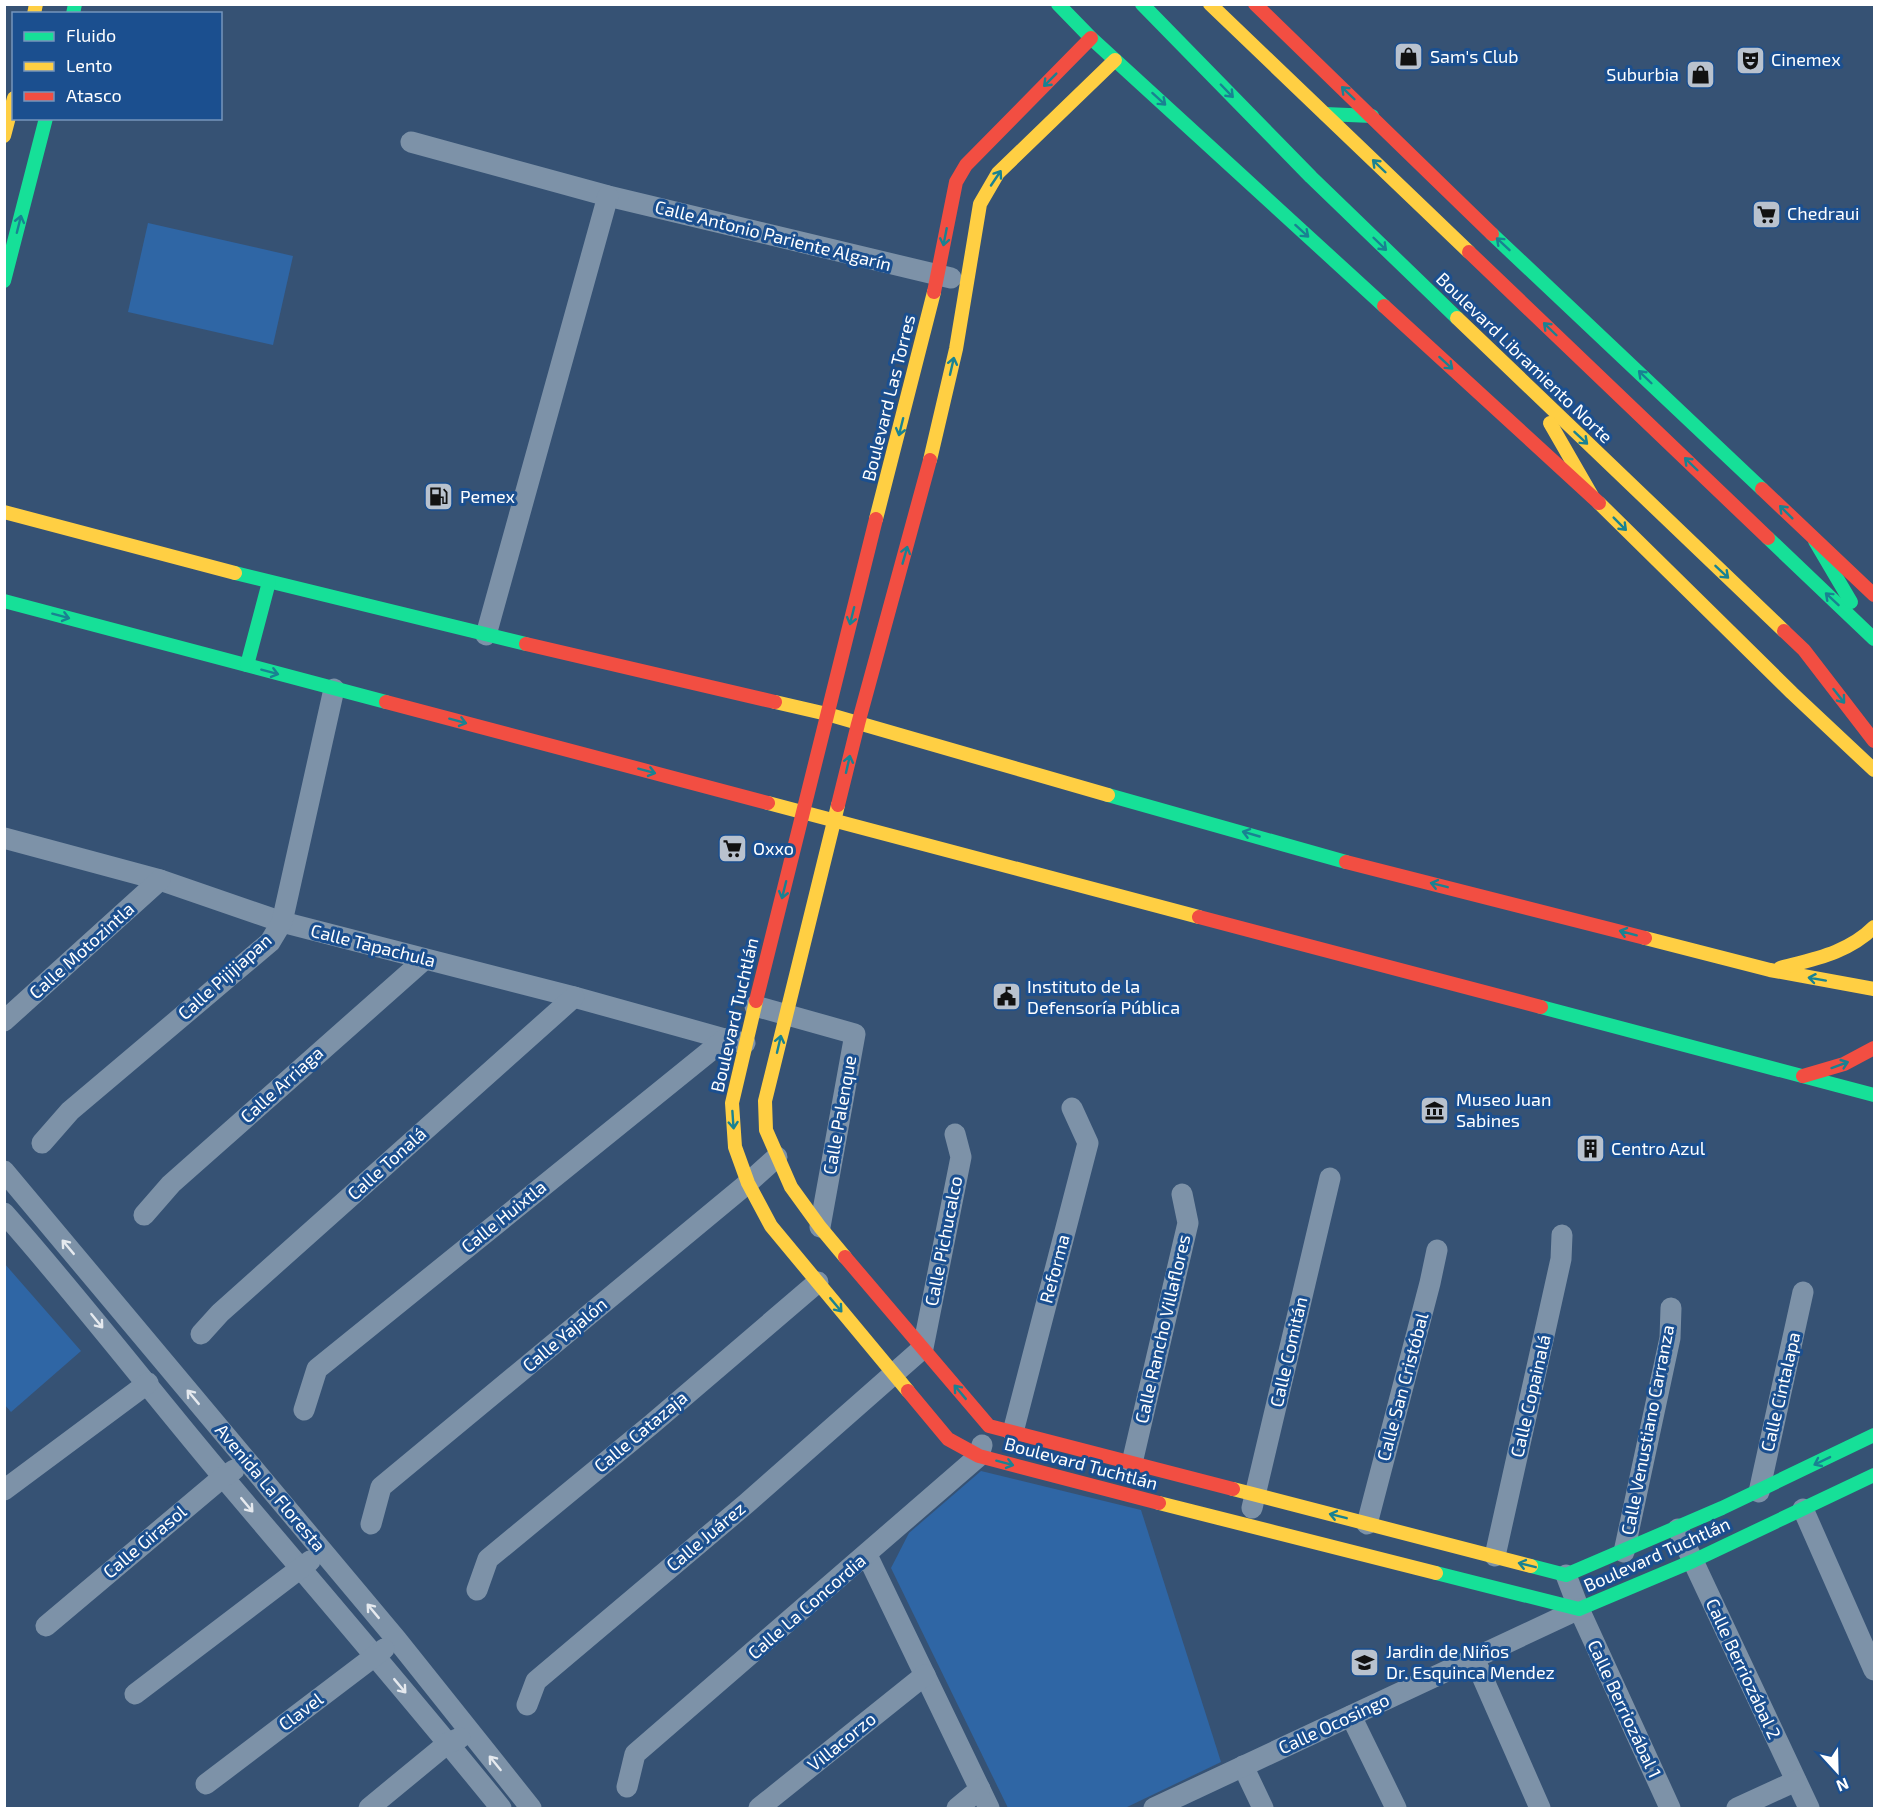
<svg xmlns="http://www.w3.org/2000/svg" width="1879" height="1813" font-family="'Exo 2',sans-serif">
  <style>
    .green { fill: #2f66a5 }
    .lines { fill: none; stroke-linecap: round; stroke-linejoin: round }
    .street { stroke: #7d92a8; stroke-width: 21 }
    .fast { stroke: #16e098; stroke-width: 14 }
    .slow { stroke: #ffcf43; stroke-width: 14 }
    .jam { stroke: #f24e42; stroke-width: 14 }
    .oneway { stroke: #198292 }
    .oneway2 { stroke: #e5e9ee }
    .labels { text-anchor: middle; stroke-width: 6; stroke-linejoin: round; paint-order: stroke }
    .poi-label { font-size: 18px; fill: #fff; stroke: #1b4f8f; text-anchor: start }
    .street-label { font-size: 18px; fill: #fff; stroke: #1b4f8f }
  </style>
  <rect width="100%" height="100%" fill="#365274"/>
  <g class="green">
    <polygon points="148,223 293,256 273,345 128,312"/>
    <polygon points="4,1263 81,1351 11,1412 4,1404"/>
    <polygon points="981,1471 1141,1510 1221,1762 1125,1808 1008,1808 891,1568 909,1533"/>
  </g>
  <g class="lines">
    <g class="street">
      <polyline points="411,142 608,196 951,278"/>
      <polyline points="486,635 608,196"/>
      <polyline points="4,838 160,880 282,922 574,997 725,1039 745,1043"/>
      <polyline points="755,1006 855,1034 820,1227"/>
      <polyline points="4,1021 160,880"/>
      <polyline points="42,1143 70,1111 270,942 282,922 334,689"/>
      <polyline points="4,1171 397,1640 531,1808"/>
      <path d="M4 1213C80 1299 150 1390 224 1478 317 1588 411 1697 501 1808"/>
      <polyline points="144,1215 171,1184 425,959"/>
      <polyline points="201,1334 220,1313 574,997"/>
      <polyline points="304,1410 317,1369 725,1039"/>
      <polyline points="1013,1432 1088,1143 1072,1108"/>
      <polyline points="1132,1463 1188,1223 1182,1194"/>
      <polyline points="4,1490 148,1383"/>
      <polyline points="1759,1492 1803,1292"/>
      <polyline points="1252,1508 1330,1178"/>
      <polyline points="1803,1509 1874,1670"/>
      <polyline points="371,1524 381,1487 748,1183 777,1157"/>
      <polyline points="1367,1524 1430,1283 1437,1250"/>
      <polyline points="1678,1529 1809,1808"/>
      <polyline points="1624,1552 1670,1338 1671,1308"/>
      <polyline points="867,1555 989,1808"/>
      <polyline points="1495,1556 1561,1259 1562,1235"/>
      <polyline points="1566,1575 1579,1609 1670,1808"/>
      <polyline points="477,1590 488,1559 652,1424 818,1282"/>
      <polyline points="46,1626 223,1477 234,1470"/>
      <polyline points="1474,1658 1540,1808"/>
      <polyline points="135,1694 310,1561"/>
      <polyline points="527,1705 536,1681 747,1503 923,1348 961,1157 955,1134"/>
      <polyline points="1351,1716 1396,1808"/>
      <polyline points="1243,1766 1263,1808"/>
      <polyline points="206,1784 384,1649"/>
      <polyline points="627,1787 635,1754 979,1456 982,1445"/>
      <polyline points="369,1808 448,1743 460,1738"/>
      <polyline points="759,1808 925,1675"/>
      <polyline points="957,1808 980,1789"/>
      <polyline points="1154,1808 1579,1609"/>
      <polyline points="1737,1808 1796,1781"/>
    </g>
    <g class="fast">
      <polyline points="1058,4 1091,38 1384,306"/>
      <polyline points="1142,4 1311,177 1457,318"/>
      <polyline points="73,14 75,4"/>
      <polyline points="1325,114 1372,116"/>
      <polyline points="1492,234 1762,489"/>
      <polyline points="4,281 46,118"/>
      <polyline points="1768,538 1874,639"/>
      <polyline points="1815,541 1851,602"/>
      <polyline points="235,573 526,644"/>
      <polyline points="4,601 386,702"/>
      <polyline points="247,665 269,582"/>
      <polyline points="1108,795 1346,862"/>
      <polyline points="1541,1007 1874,1095"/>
      <polyline points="1531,1566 1566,1575 1722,1508 1874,1435"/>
      <polyline points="1436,1573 1579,1609 1693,1561 1874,1475"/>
    </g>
    <g class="slow">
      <polyline points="1210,4 1469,252"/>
      <polyline points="34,14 36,4"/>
      <polyline points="4,136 14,98"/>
      <polyline points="1457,318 1784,631"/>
      <polyline points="1550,423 1592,496"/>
      <polyline points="930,460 956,349 980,204 998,173 1115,60"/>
      <polyline points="1599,503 1792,693 1874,770"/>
      <polyline points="4,512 235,573"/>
      <polyline points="876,519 934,292"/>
      <polyline points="775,702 827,714 1108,795"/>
      <polyline points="768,803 1199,917"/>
      <polyline points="838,805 765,1101 766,1130 791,1187 820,1227 845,1257"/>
      <polyline points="1645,938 1770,970 1874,989"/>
      <path d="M1780 968C1814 959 1848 953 1874 927"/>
      <polyline points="756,1001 732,1103 735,1147 748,1183 771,1226 908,1391"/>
      <polyline points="1233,1489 1531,1566"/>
      <polyline points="1159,1503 1436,1573"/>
    </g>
    <g class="jam">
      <polyline points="1255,4 1492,234"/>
      <polyline points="1469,252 1768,538"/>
      <polyline points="934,292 956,182 966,165 1091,38"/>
      <polyline points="1384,306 1599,503"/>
      <polyline points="1762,489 1874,595"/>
      <polyline points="1784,631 1804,650 1874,741"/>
      <polyline points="526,644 775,702"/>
      <polyline points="386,702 768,803"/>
      <polyline points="838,805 858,724 930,460"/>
      <polyline points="1346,862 1645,938"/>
      <polyline points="1199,917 1541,1007"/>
      <polyline points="756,1001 876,519"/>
      <polyline points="1803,1076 1844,1064 1874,1048"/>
      <polyline points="845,1257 989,1426 1233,1489"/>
      <polyline points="908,1391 948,1439 979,1456 1159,1503"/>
    </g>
  </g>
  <defs><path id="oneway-shaft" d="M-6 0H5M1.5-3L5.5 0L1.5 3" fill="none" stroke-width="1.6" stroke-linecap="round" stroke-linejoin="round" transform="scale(1.5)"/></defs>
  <g class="oneway">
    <use href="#oneway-shaft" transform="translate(1050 80) rotate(135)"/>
    <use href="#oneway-shaft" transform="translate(1227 91) rotate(46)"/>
    <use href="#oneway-shaft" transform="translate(1348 93) rotate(-136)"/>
    <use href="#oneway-shaft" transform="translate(1159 99) rotate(42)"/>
    <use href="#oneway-shaft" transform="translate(1379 166) rotate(-136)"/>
    <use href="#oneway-shaft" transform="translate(996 178) rotate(-56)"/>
    <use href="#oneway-shaft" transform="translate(19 224) rotate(-76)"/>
    <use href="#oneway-shaft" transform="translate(1302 231) rotate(42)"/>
    <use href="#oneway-shaft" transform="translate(945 237) rotate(101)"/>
    <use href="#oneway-shaft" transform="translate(1380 244) rotate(44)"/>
    <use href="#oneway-shaft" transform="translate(1503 244) rotate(-137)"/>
    <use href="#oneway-shaft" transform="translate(1550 329) rotate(-136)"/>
    <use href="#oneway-shaft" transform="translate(1446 363) rotate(42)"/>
    <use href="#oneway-shaft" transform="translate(952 366) rotate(-77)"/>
    <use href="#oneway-shaft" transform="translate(1645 377) rotate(-136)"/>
    <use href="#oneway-shaft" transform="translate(901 427) rotate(104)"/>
    <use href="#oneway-shaft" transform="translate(1581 438) rotate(43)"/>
    <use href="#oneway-shaft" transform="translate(1691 464) rotate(-136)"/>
    <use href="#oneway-shaft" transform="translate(1786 512) rotate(-135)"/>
    <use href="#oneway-shaft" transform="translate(1620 524) rotate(45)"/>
    <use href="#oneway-shaft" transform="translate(905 555) rotate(-74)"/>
    <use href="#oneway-shaft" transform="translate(1722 572) rotate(43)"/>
    <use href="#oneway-shaft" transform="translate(1832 599) rotate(-137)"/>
    <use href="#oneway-shaft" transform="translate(61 616) rotate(15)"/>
    <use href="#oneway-shaft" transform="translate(852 616) rotate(104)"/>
    <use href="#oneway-shaft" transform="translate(270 672) rotate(15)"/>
    <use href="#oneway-shaft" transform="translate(1839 696) rotate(52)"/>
    <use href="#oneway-shaft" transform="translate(458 721) rotate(15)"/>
    <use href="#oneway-shaft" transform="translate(848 764) rotate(-77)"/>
    <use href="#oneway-shaft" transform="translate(647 771) rotate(15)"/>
    <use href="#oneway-shaft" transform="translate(1251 834) rotate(-164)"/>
    <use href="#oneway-shaft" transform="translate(1439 885) rotate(-166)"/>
    <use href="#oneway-shaft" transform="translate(784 890) rotate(104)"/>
    <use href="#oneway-shaft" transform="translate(1628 933) rotate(-165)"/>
    <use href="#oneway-shaft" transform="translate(1817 979) rotate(-170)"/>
    <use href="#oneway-shaft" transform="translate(779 1044) rotate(-77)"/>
    <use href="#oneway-shaft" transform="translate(1840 1065) rotate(-20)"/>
    <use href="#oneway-shaft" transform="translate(733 1120) rotate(86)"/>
    <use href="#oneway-shaft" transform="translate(836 1305) rotate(50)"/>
    <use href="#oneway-shaft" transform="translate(960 1392) rotate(-130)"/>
    <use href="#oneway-shaft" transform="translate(1822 1461) rotate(154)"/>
    <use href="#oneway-shaft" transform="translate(1005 1463) rotate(15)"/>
    <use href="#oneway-shaft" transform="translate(1338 1516) rotate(-166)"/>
    <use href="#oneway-shaft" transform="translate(1527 1565) rotate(-166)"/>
  </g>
  <g class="oneway2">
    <use href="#oneway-shaft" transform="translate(68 1247) rotate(-130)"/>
    <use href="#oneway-shaft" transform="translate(97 1321) rotate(51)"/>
    <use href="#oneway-shaft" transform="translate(193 1397) rotate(-130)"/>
    <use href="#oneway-shaft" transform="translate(247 1505) rotate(50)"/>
    <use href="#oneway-shaft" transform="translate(373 1611) rotate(-130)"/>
    <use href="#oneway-shaft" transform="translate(400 1686) rotate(50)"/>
    <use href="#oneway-shaft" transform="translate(495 1763) rotate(-129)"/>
  </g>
  <defs>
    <symbol id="shop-square" viewBox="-11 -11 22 22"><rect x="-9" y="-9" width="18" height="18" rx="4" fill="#b9c2ce" stroke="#1b4f8f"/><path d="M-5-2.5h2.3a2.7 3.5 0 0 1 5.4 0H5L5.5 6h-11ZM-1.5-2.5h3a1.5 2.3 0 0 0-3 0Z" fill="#111"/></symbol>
    <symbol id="theatre-square" viewBox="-11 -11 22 22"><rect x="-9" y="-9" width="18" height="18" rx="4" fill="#b9c2ce" stroke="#1b4f8f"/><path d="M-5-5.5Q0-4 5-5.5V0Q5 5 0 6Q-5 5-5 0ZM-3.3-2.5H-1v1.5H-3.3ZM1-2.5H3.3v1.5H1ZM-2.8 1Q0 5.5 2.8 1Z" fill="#111"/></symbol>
    <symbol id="supermarket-square" viewBox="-11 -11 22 22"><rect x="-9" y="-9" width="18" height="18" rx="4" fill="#b9c2ce" stroke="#1b4f8f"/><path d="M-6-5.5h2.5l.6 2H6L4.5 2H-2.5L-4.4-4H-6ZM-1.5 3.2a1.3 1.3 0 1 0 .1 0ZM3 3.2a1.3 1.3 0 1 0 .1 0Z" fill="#111"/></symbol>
    <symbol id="fuel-square" viewBox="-11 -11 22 22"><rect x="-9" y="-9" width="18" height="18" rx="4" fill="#b9c2ce" stroke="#1b4f8f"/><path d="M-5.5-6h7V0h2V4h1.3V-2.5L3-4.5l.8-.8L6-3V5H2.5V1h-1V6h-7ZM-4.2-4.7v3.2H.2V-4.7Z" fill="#111"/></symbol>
    <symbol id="civic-square" viewBox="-11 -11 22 22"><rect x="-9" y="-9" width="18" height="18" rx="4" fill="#b9c2ce" stroke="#1b4f8f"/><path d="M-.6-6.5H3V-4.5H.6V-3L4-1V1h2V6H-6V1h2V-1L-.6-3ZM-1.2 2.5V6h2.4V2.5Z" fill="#111"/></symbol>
    <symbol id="museum-square" viewBox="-11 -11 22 22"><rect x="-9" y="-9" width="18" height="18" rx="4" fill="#b9c2ce" stroke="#1b4f8f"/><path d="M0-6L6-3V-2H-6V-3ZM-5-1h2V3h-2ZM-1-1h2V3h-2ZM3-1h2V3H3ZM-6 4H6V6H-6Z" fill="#111"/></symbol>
    <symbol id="building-square" viewBox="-11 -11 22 22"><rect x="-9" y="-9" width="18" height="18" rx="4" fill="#b9c2ce" stroke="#1b4f8f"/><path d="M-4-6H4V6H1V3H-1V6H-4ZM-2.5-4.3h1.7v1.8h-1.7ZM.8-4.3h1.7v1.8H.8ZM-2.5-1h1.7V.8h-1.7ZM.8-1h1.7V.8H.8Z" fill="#111"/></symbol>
    <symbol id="school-square" viewBox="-11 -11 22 22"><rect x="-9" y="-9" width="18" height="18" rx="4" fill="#b9c2ce" stroke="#1b4f8f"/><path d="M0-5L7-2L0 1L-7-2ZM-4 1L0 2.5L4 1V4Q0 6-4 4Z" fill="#111"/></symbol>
  </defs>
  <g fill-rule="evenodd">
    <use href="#shop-square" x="1392" y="40" width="33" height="33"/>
    <use href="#theatre-square" x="1734" y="44" width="33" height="33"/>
    <use href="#shop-square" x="1684" y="58" width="33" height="33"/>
    <use href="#supermarket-square" x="1750" y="198" width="33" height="33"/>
    <use href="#fuel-square" x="422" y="480" width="33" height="33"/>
    <use href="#supermarket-square" x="716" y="832" width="33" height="33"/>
    <use href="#civic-square" x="990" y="980" width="33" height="33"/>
    <use href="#museum-square" x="1418" y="1094" width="33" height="33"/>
    <use href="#building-square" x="1574" y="1132" width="33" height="33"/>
    <use href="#school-square" x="1348" y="1646" width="33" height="33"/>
  </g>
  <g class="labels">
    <g class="poi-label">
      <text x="1430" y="63">Sam's Club</text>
      <text x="1771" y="66">Cinemex</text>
      <text x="1679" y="81" text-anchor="end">Suburbia</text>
      <text x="1787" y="220">Chedraui</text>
      <text x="460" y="503">Pemex</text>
      <text x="753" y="855">Oxxo</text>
      <text x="1027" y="993">Instituto de la<tspan x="1027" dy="21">Defensoría Pública</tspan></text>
      <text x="1456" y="1106">Museo Juan<tspan x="1456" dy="21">Sabines</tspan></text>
      <text x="1611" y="1155">Centro Azul</text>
      <text x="1386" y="1658">Jardin de Niños<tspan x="1386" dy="21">Dr. Esquinca Mendez</tspan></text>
    </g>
    <g class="street-label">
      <text transform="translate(773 236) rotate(14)" y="6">Calle Antonio Pariente Algarín</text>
      <text transform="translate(1524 358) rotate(44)" y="6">Boulevard Libramiento Norte</text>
      <text transform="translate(889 398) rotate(-76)" y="6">Boulevard Las Torres</text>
      <text transform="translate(373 946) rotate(14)" y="6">Calle Tapachula</text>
      <text transform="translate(82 951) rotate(-42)" y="6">Calle Motozintla</text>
      <text transform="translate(225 977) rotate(-42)" y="6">Calle Pijijiapan</text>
      <text transform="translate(735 1015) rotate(-77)" y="6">Boulevard Tuchtlán</text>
      <text transform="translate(282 1085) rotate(-42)" y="6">Calle Arriaga</text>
      <text transform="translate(840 1115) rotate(-80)" y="6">Calle Palenque</text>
      <text transform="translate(387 1164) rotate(-42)" y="6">Calle Tonalá</text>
      <text transform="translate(504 1217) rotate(-39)" y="6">Calle Huixtla</text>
      <text transform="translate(944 1241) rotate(-79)" y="6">Calle Pichucalco</text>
      <text transform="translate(1055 1269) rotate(-75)" y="6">Reforma</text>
      <text transform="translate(1163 1329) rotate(-77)" y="6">Calle Rancho Villaflores</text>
      <text transform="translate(565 1335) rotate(-40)" y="6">Calle Yajalón</text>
      <text transform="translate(1289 1352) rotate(-77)" y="6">Calle Comitán</text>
      <text transform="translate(1403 1387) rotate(-75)" y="6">Calle San Cristóbal</text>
      <text transform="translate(1781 1392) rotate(-77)" y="6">Calle Cintalapa</text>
      <text transform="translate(1531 1396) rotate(-77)" y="6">Calle Copainalá</text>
      <text transform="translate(1648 1430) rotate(-79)" y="6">Calle Venustiano Carranza</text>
      <text transform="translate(641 1432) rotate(-40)" y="6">Calle Catazaja</text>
      <text transform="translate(1081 1464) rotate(15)" y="6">Boulevard Tuchtlán</text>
      <text transform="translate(270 1488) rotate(50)" y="6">Avenida La Floresta</text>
      <text transform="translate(706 1537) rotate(-40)" y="6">Calle Juárez</text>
      <text transform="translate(145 1542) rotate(-40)" y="6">Calle Girasol</text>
      <text transform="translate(1657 1555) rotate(-24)" y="6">Boulevard Tuchtlán</text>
      <text transform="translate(807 1607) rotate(-41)" y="6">Calle La Concordia</text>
      <text transform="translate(1743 1669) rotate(65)" y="6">Calle Berriozábal 2</text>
      <text transform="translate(1624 1709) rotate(65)" y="6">Calle Berriozábal 1</text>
      <text transform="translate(301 1712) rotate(-37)" y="6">Clavel</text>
      <text transform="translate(1334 1724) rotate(-25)" y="6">Calle Ocosingo</text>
      <text transform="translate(842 1742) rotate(-39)" y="6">Villacorzo</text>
    </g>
  </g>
  <rect width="1879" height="1813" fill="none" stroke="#ffffff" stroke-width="12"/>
  <rect x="12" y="12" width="210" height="108" fill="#1b4f8f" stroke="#7695bc" stroke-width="1.5"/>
  <rect x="24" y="32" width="30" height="9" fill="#16e098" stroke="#7695bc" stroke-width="1.5"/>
  <text x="66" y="42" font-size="18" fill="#ffffff">Fluido</text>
  <rect x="24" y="62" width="30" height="9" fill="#ffcf43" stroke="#7695bc" stroke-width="1.5"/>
  <text x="66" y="72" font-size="18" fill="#ffffff">Lento</text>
  <rect x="24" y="92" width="30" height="9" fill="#f24e42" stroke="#7695bc" stroke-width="1.5"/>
  <text x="66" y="102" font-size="18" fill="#ffffff">Atasco</text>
  <g transform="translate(1837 1771) rotate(158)" stroke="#1b4f8f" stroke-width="4.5" paint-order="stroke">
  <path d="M0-4.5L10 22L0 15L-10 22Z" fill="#ffffff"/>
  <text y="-9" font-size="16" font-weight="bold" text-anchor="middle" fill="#ffffff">N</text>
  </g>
</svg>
